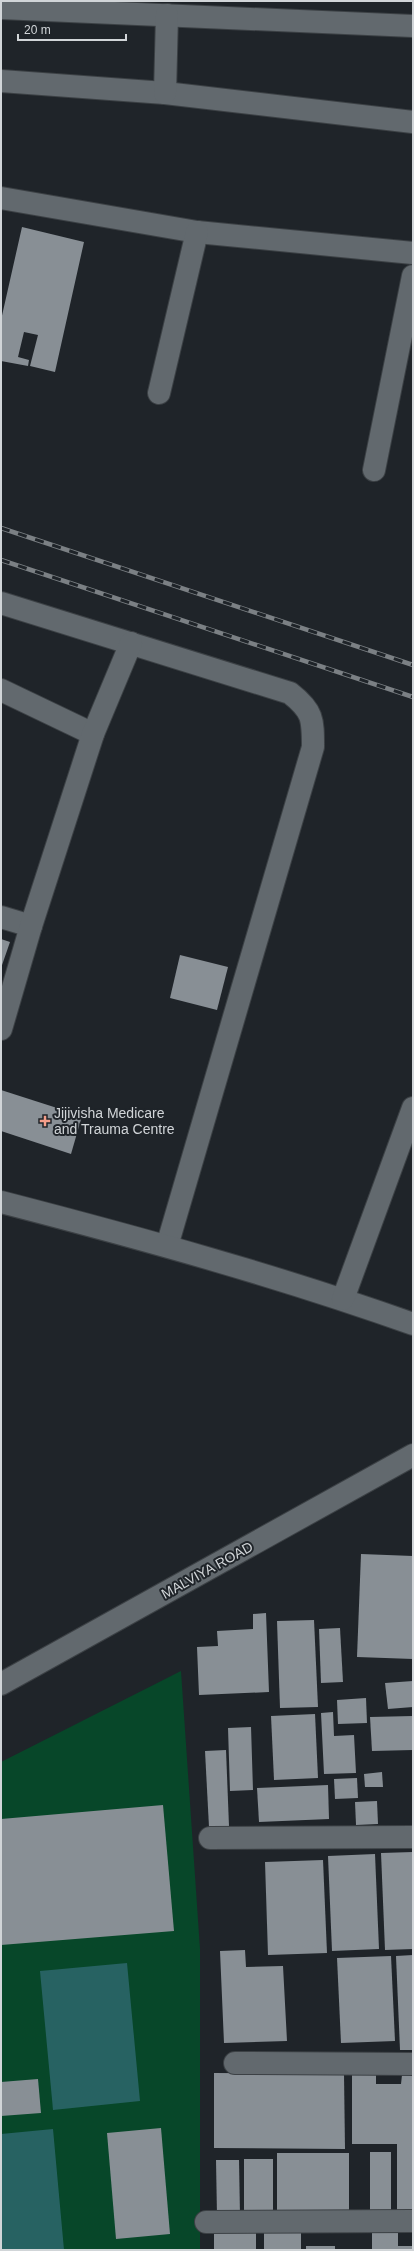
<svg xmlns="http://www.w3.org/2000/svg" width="414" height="2251" font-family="Helvetica,sans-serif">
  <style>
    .green { fill: #074729 }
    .water { fill: #276262 }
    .building { fill: #888f95 }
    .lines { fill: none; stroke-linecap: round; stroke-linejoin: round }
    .street-casing { stroke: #3c4145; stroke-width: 24 }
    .secondary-casing { stroke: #3c4145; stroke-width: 24 }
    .street { stroke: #62696e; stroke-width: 22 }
    .secondary { stroke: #62696e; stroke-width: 22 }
    .rail-casing { stroke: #7b8084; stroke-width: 4.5 }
    .rail { stroke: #1f2429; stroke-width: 3; stroke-dasharray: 9; stroke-linecap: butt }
    .poi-dot { fill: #f49e8a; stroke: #1f2429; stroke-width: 1.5 }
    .labels { text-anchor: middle; stroke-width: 4; stroke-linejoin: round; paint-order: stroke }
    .poi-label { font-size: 14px; fill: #d1d5d8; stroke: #1f2429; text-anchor: start }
    .street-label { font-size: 14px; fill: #d1d5d8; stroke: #1f2429 }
  </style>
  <rect width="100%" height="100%" fill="#1f2429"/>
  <polygon class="green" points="181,1671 200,1949 200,2250 1,2250 1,1762"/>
  <g class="water">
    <polygon points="127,1963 140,2101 53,2110 40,1971"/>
    <polygon points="53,2129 64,2250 1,2250 1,2134"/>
  </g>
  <g class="building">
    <polygon points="22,227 84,242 55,372 30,366 38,335 24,332 18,357 29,360 28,366 1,361 1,320"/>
    <polygon points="1,939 10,942 1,968"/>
    <polygon points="180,955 228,967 217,1010 170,998"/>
    <polygon points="1,1090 82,1116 71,1154 1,1131"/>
    <polygon points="361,1554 413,1556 413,1659 357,1657"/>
    <polygon points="266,1613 269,1692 199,1695 197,1647 218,1646 217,1631 253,1629 253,1614"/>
    <polygon points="314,1620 318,1707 280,1708 277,1621"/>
    <polygon points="340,1628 343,1682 321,1683 319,1629"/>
    <polygon points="413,1681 413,1707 388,1709 385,1683"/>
    <polygon points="366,1698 367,1723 338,1724 337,1700"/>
    <polygon points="333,1712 334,1736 354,1735 356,1773 324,1774 321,1713"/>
    <polygon points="315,1714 318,1778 274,1780 271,1716"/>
    <polygon points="413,1716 413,1750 372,1751 370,1717"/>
    <polygon points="251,1727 253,1790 230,1791 228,1728"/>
    <polygon points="226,1750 229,1826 209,1827 205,1751"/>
    <polygon points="382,1772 383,1787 365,1787 364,1774"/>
    <polygon points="357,1778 358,1798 335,1799 334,1779"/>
    <polygon points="328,1785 329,1819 259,1822 257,1788"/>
    <polygon points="377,1801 378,1824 356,1825 355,1802"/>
    <polygon points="163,1805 174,1931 1,1945 1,1819"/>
    <polygon points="413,1852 413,1949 385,1950 381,1853"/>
    <polygon points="375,1854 379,1949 332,1951 328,1856"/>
    <polygon points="323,1860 327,1953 268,1955 265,1862"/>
    <polygon points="245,1950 246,1967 283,1966 287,2041 224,2043 220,1951"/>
    <polygon points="413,1955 413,2050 400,2050 396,1956"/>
    <polygon points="391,1956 395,2041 341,2043 337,1958"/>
    <polygon points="352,2068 376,2069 376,2084 401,2084 402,2075 413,2075 413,2217 397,2217 397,2144 352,2144"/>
    <polygon points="214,2073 344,2074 345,2149 214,2148"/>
    <polygon points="38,2079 41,2113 1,2116 1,2082"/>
    <polygon points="161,2128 170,2234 116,2239 107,2133"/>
    <rect x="370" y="2152" width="21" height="62"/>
    <rect x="277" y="2153" width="72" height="64"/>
    <rect x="244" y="2159" width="29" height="56"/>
    <polygon points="216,2160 239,2160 240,2216 217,2216"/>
    <polygon points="214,2228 256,2229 256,2250 214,2250"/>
    <rect x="264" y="2230" width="37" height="20"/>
    <polygon points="372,2233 398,2233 398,2246 413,2246 413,2250 372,2250"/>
    <rect x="306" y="2246" width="29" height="4"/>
  </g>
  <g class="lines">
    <defs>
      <g id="street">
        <polyline points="1,8 413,26"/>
        <polyline points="1,81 165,93 413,122"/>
        <polyline points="165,93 167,15"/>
        <polyline points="1,198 197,232 413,253"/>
        <polyline points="159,393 197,232"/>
        <polyline points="374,470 413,276"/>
        <path d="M1 603 290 693C313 711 313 719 313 747L167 1246"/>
        <polyline points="1,690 93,734"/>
        <polyline points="1,917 31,926"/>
        <polyline points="1,1029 31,926 93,734 131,643"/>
        <path d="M1 1202C140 1238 278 1276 413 1324"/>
        <polyline points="343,1299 413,1108"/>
        <polyline points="210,1838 413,1837"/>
        <polyline points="235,2063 413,2064"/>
        <polyline points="206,2222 413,2221"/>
      </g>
      <polyline id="secondary" points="1,1684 413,1455"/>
    </defs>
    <use href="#street" class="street-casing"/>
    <use href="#secondary" class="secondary-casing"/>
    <use href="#street" class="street"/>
    <use href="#secondary" class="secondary"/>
    <defs>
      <g id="rail">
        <polyline points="1,528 413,665"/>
        <polyline points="1,560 413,697"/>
      </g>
    </defs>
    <use href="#rail" class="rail-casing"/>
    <use href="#rail" class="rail"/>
  </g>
  <path class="poi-dot" d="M43 1115h4v4h4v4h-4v4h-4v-4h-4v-4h4z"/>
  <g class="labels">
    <g class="poi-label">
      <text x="54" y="1118">Jijivisha Medicare<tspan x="54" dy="16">and Trauma Centre</tspan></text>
    </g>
    <g class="street-label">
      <text transform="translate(207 1570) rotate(-29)" y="5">MALVIYA ROAD</text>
    </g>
  </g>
  <rect width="414" height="2251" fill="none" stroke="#d1d5d8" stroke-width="4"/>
  <path d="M18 34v6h108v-6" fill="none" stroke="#d1d5d8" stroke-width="2"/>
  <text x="24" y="34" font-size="12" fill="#d1d5d8" stroke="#1f2429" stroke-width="3" paint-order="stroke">20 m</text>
</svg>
